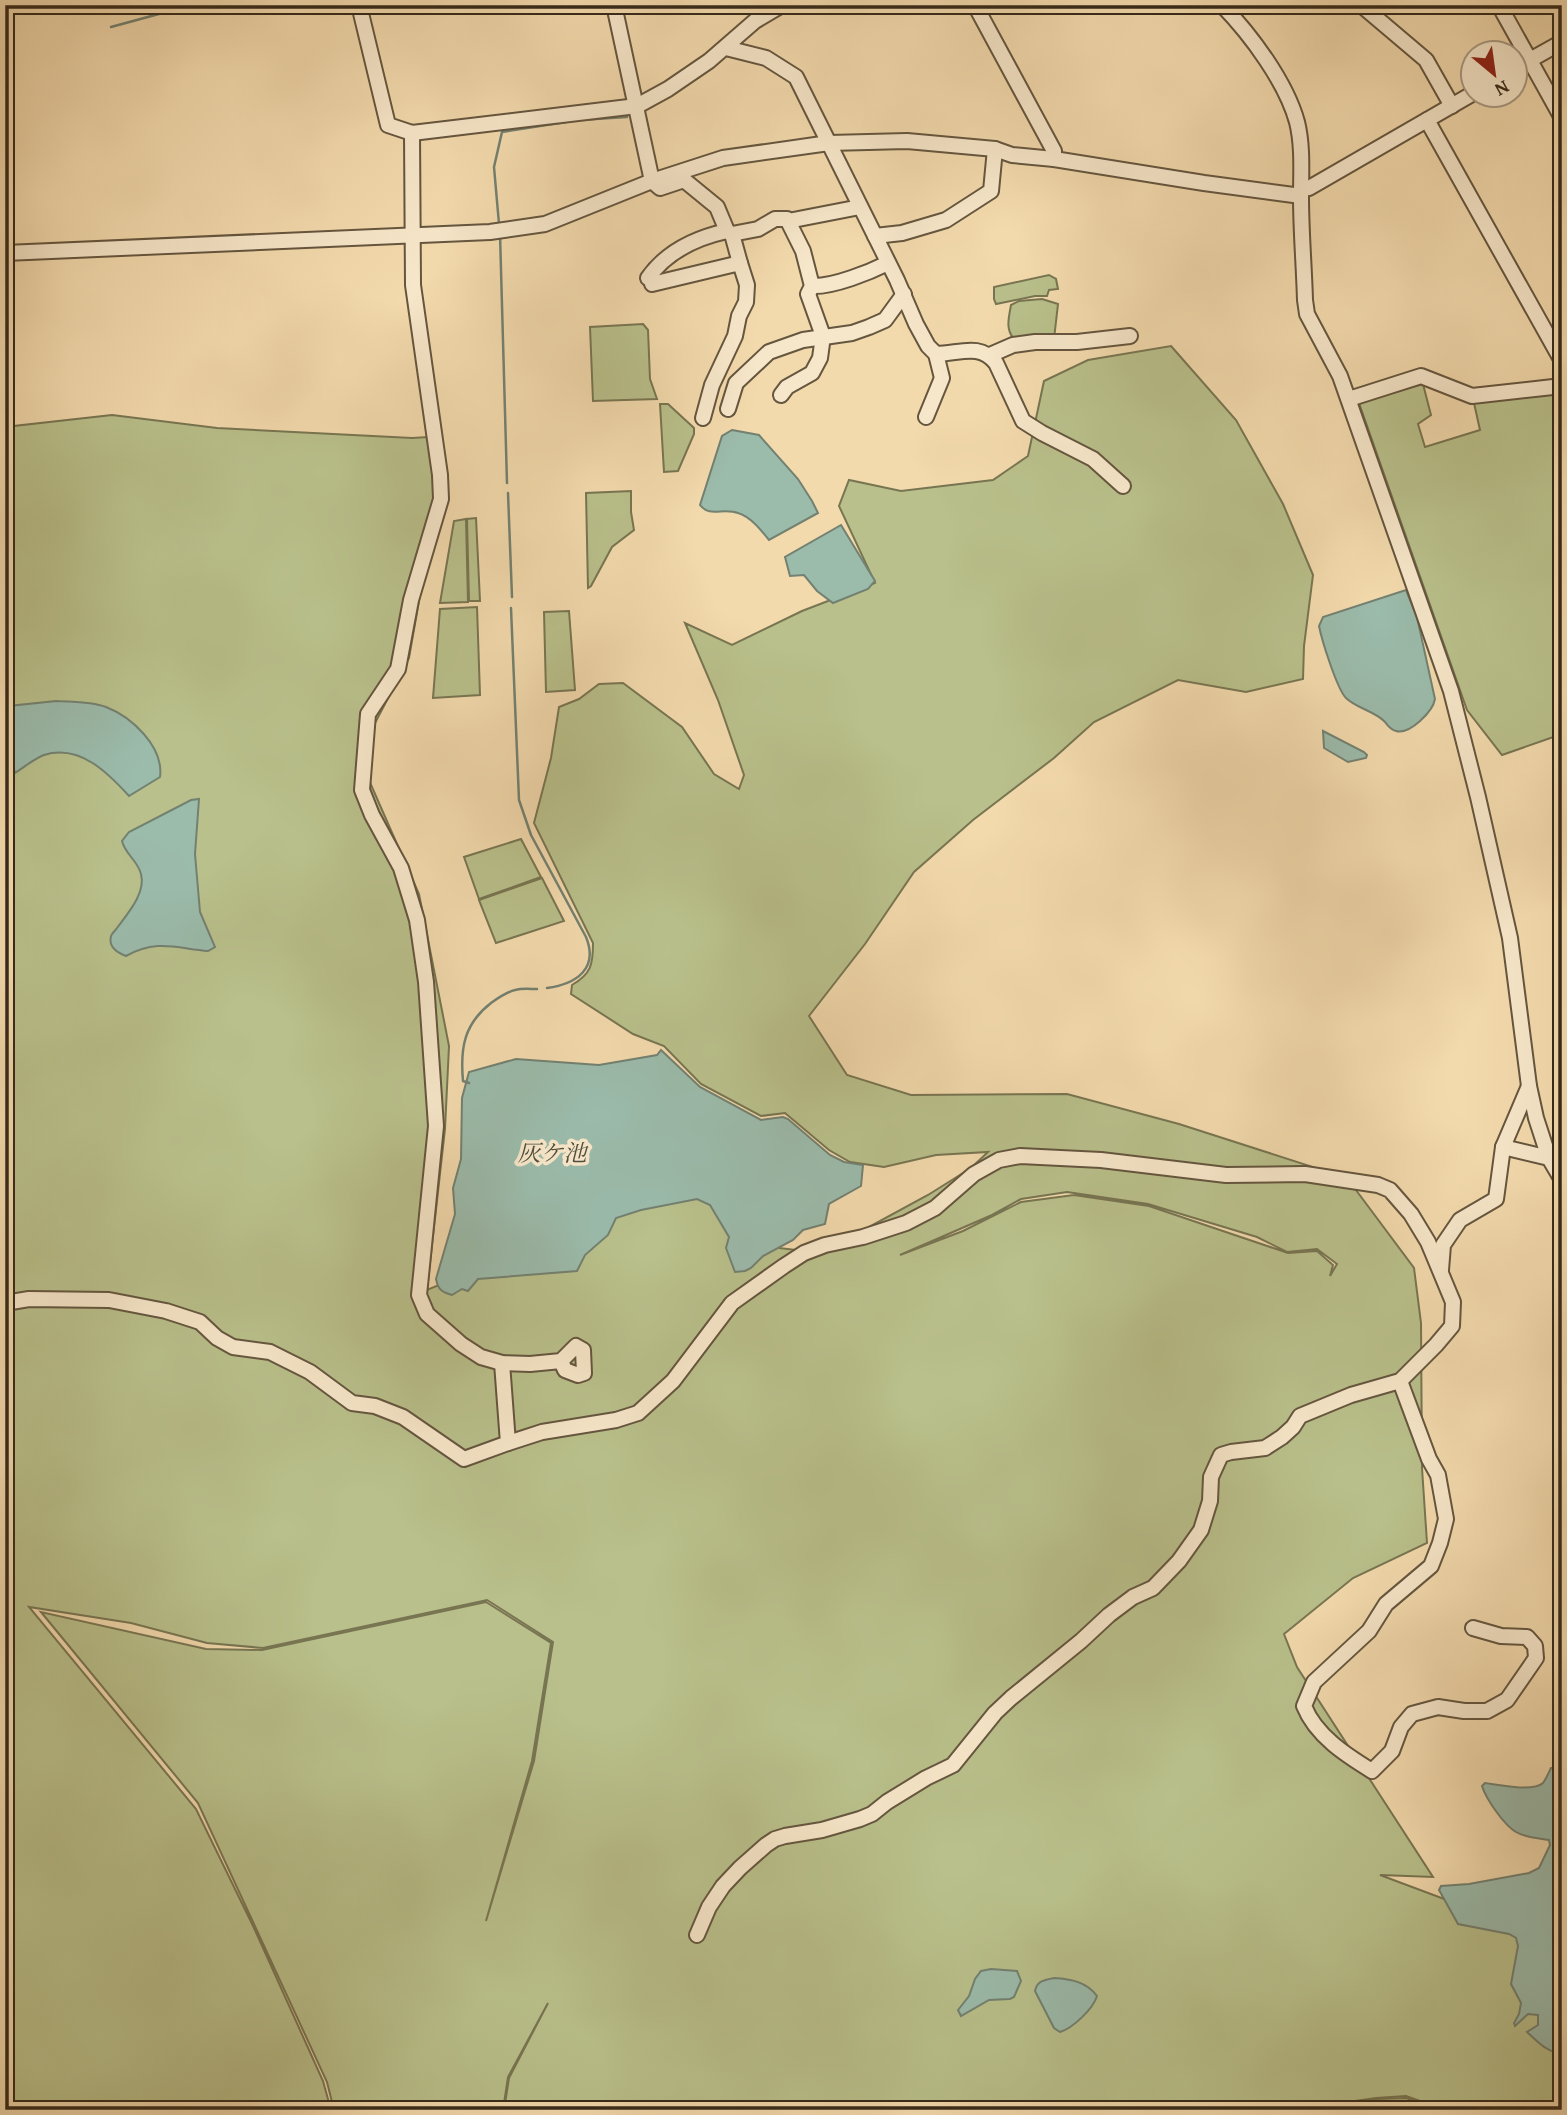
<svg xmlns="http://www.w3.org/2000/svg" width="1567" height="2115" font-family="'Gentium Book Plus','Noto Serif JP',serif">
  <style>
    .green { fill: #b9c08b; stroke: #787552; stroke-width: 2; fill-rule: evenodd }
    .water { fill: #9bbbab; stroke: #738171; stroke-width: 2 }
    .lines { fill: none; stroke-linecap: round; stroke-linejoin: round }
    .stream { stroke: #738171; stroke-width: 2.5 }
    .minor-casing { stroke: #65563f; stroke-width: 18 }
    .minor { stroke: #f7e7ca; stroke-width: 14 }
    .labels { text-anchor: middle; stroke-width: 7; stroke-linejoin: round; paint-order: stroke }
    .water-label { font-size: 23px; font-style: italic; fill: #4f4e3e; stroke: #f7e7ca }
  </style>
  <rect width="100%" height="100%" fill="#f3daad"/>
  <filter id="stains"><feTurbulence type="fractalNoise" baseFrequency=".00286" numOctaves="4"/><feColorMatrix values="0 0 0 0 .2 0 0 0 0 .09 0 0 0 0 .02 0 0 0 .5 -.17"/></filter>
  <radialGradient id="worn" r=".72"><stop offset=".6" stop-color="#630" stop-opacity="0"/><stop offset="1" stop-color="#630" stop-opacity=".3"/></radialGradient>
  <g class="green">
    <polygon points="1049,275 1056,279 1058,289 1049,290 1047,296 1035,296 996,304 994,299 994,287"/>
    <path d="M1042 299 1058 304 1054 339H1014C1005 329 1009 317 1011 305L1019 301Z"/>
    <polygon points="643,324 648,330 650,379 657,399 593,401 590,327"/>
    <path d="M1171 346 1236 420 1283 504 1313 575 1304 646 1303 679 1246 692 1178 680 1094 722 1054 758 973 820 914 872 865 944 809 1016 847 1075 911 1095 1067 1094 1179 1124 1347 1178 1414 1268 1421 1323 1422 1468 1427 1543 1353 1578 1284 1634 1297 1667 1433 1877 1380 1875 1506 1922 1524 1945 1562 2012V2110H1445L1406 2096 1376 2098 1292 2110H504L509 2078 548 2003 508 2077 503 2110H334L327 2082 198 1803 41 1612 206 1649 262 1650 486 1602 551 1643 532 1761 486 1921 534 1761 553 1642 487 1600 263 1648 207 1643 131 1623 29 1607 196 1809 254 1928 323 2081 331 2110H5V1173L7 1166 5 1144V427L112 415 217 428 412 438 428 437C432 465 443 505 424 529L437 534 420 595 409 658 374 725 368 778 419 894 449 1046 445 1129 427 1290 609 1215 701 1191 746 1244 813 1252 858 1233 928 1195 971 1168 988 1152 936 1155 884 1167 850 1162 829 1150 785 1113 761 1116 701 1084 664 1046 633 1034 571 994 572 985C591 974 593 965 593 943L534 823 551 758 559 707 579 699 599 684 623 683 682 727 714 774 739 789 744 775 718 700 685 623 732 645 802 611 875 583 839 506 849 480 901 491 993 480 1028 456 1044 381 1088 360ZM1067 1192 1148 1204 1257 1237 1287 1252 1317 1249 1337 1264 1330 1276 1333 1265 1317 1251 1288 1253 1149 1206 1074 1195 1021 1202 963 1231 900 1255 992 1215 1021 1199Z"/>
    <polygon points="1423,384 1431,415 1418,424 1425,447 1480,430 1474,403 1562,392 1562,734 1502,755 1467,710 1359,403"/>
    <polygon points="660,404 668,404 694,428 694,434 678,471 664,472"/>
    <polygon points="631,491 631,512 634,530 612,547 591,586 588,588 586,493"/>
    <polygon points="476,518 480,601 469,601 467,519"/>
    <polygon points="466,519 468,602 440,603 454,521"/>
    <polygon points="477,607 480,695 433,698 440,609"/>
    <polygon points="569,611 575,690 546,692 544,612"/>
    <polygon points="521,839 541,877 479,899 464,857"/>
    <polygon points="542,878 564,921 496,943 479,900"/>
    <polygon points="1406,2098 1440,2110 1312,2110 1376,2099"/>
  </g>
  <g class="water">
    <path d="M732 430 759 435 798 479 812 501 818 513 769 540C761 530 751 517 738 513 723 507 710 518 700 505L722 436Z"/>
    <polygon points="841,525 875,581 868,589 833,603 817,591 804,575 790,576 785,557"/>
    <path d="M1406 590 1417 617 1435 699C1433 711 1410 735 1396 731 1389 729 1388 725 1384 721 1374 711 1356 708 1346 698 1337 689 1322 641 1319 626L1323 617Z"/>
    <path d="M56 701C72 702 90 701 106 707 132 717 164 747 160 777L129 796C108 773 80 744 44 755 34 759 24 767 15 773L12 761 9 706Z"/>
    <polygon points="1323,731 1364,752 1367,755 1366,758 1348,762 1324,748"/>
    <path d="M199 799 195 854 200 912 215 947 208 951C175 948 157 939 126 956 118 953 108 947 111 936 112 933 115 931 117 928 128 913 146 893 141 874 138 861 125 854 122 841L129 832 191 800Z"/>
    <path d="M661 1050 700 1087 761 1120 783 1117 788 1119 830 1155 844 1162 863 1165 861 1186 829 1204 825 1224 803 1230 793 1240 763 1256 751 1268 745 1271 735 1272 726 1248 729 1237 710 1205 697 1199 641 1210 616 1218 608 1235 585 1255 577 1271 478 1279 468 1291 462 1289 452 1295C442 1292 438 1290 436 1279L455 1214 453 1188 461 1159 462 1098 469 1072 516 1059 599 1065 657 1055Z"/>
    <path d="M1551 1768 1562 1769V2053C1547 2053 1537 2041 1527 2032L1538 2025V2015L1528 2014 1515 2026 1514 2023 1519 2014 1521 2003 1511 1984 1518 1946 1516 1938 1509 1934 1458 1924 1439 1890 1441 1886 1469 1884 1529 1873 1539 1868 1550 1845 1549 1840C1538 1838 1526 1838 1516 1832 1504 1825 1486 1799 1482 1786L1485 1783C1499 1785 1533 1792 1543 1783 1546 1779 1549 1772 1551 1768Z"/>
    <polygon points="991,1969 1017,1971 1021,1981 1014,1997 1010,1999 989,2000 961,2016 958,2010 969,1996 975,1979 981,1971"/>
    <path d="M1054 1978C1071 1979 1087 1982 1097 1996 1093 2009 1073 2028 1060 2032L1054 2028 1035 1991C1037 1981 1044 1980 1054 1978Z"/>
  </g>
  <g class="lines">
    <g class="stream">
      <polyline points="606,5 614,38"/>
      <polyline points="111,27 192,5"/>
      <polyline points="580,120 627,117"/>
      <polyline points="499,224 494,167 502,132 566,122"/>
      <polyline points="500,234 507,483"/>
      <polyline points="508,493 512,597"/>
      <path d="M511 608 519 800 531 835 586 937C599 969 576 984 547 988"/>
      <path d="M469 1083 463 1081C460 1048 464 1024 491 1003 498 998 507 992 515 990 522 988 530 989 537 989"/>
    </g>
    <defs>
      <g id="minor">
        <polyline points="359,5 388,125 412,133 637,106 668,89 709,61 755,21 782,5"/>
        <polyline points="614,5 652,181 660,188 684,180 717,207 727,231 732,234 758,229 775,219 787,219 803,251 812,286 808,294 823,336 820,358 812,373 787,387 781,395"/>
        <polyline points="975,5 1054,151 1054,159"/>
        <path d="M1222 5C1251 35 1286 82 1297 122 1303 146 1301 173 1301 197 1301 231 1304 265 1305 300L1307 314 1340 376 1451 691 1478 797 1510 938 1529 1086 1536 1118 1549 1158 1562 1180"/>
        <polyline points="1361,5 1426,60 1452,106"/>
        <polyline points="1499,5 1562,118"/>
        <polyline points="726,48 766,58 796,77 897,280 916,324 928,346 936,354 942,378 926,417"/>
        <polyline points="1514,69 1562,42"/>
        <polyline points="1427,120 1562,361"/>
        <polyline points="412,133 413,285 440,475 441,499 411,600 398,669 368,714 362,790 372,815 401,868 417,920 426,982 436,1126 419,1295 427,1314 461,1344 481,1357 502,1363 530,1364 561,1361 576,1346 583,1350 584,1373 578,1375 565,1370 561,1361"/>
        <polyline points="1301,189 1309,188 1472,94"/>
        <polyline points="788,221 860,207"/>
        <polyline points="732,234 740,263"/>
        <polyline points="875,236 902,233 946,220 991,191 995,149"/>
        <polyline points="5,253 490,232 545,224 652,181 723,158 829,143 907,141 995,149 1012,155 1054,159 1204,183 1301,196"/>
        <path d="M648 278C667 251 695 238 727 231"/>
        <polyline points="652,284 740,263 747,285 746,302 739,316 735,336 712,385 703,418"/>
        <path d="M812 286C833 287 870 272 888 263"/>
        <path d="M936 354C959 354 979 342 996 363L1023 421 1042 433 1093 459 1123 486"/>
        <polyline points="990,355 1013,345 1035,342 1077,342 1130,336"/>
        <polyline points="1349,399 1421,376 1472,396 1562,386"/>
        <polyline points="728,409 736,383 769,352 803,340 852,333 869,327 885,320 904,294"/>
        <polyline points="1503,1147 1549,1158 1562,1154"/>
        <polyline points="1441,1270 1443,1245 1460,1220 1496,1199 1503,1147 1529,1086"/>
        <polyline points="5,1303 29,1299 109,1300 166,1311 200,1322 217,1338 233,1347 270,1352 310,1372 352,1403 375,1406 403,1417 464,1459 508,1443 502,1363"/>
        <path d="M1400 1381 1429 1459 1438 1475 1446 1519 1440 1543 1431 1566 1386 1604 1369 1631 1314 1682 1304 1706C1316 1736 1346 1755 1372 1771L1392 1751 1401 1727 1412 1714 1438 1707 1464 1711H1487L1507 1700 1536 1658 1535 1646 1527 1637 1501 1636 1473 1628"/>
        <polyline points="508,1443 542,1432 616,1420 638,1413 673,1381 732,1303 784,1266 804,1253 825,1245 863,1237 906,1223 935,1208 974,1174 999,1160 1020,1156 1101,1160 1226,1175 1305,1174 1378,1185 1390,1190 1411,1214 1428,1242 1453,1302 1452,1326 1436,1345 1400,1381 1351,1395 1300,1416 1293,1427 1282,1437 1265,1448 1231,1452 1221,1455 1211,1477 1210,1501 1201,1530 1179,1561 1153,1588 1133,1597 1109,1615 1081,1641 1011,1698 995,1713 953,1765 926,1778 887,1802 872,1814 860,1819 822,1830 785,1836 775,1839 766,1845 740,1868 723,1886 709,1907 697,1935"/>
      </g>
    </defs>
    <use href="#minor" class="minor-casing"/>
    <use href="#minor" class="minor"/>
  </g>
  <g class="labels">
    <g class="water-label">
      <text x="552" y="1161">灰ケ池</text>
    </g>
  </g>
  <rect width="1567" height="2115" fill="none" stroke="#f3daad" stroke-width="28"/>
  <rect x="7" y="7" width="1553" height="2101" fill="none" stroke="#362a1a" stroke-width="3.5"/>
  <rect x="14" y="14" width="1539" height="2087" fill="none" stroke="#362a1a" stroke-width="2"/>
  <g transform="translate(1494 74) rotate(151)"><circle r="33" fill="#f7e7ca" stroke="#aa9b84" stroke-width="2"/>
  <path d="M0-5L12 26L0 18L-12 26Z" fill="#8f2418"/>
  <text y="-10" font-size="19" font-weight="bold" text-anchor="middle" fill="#362a1a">N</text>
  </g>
  <rect width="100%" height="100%" filter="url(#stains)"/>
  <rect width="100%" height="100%" fill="url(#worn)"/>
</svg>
